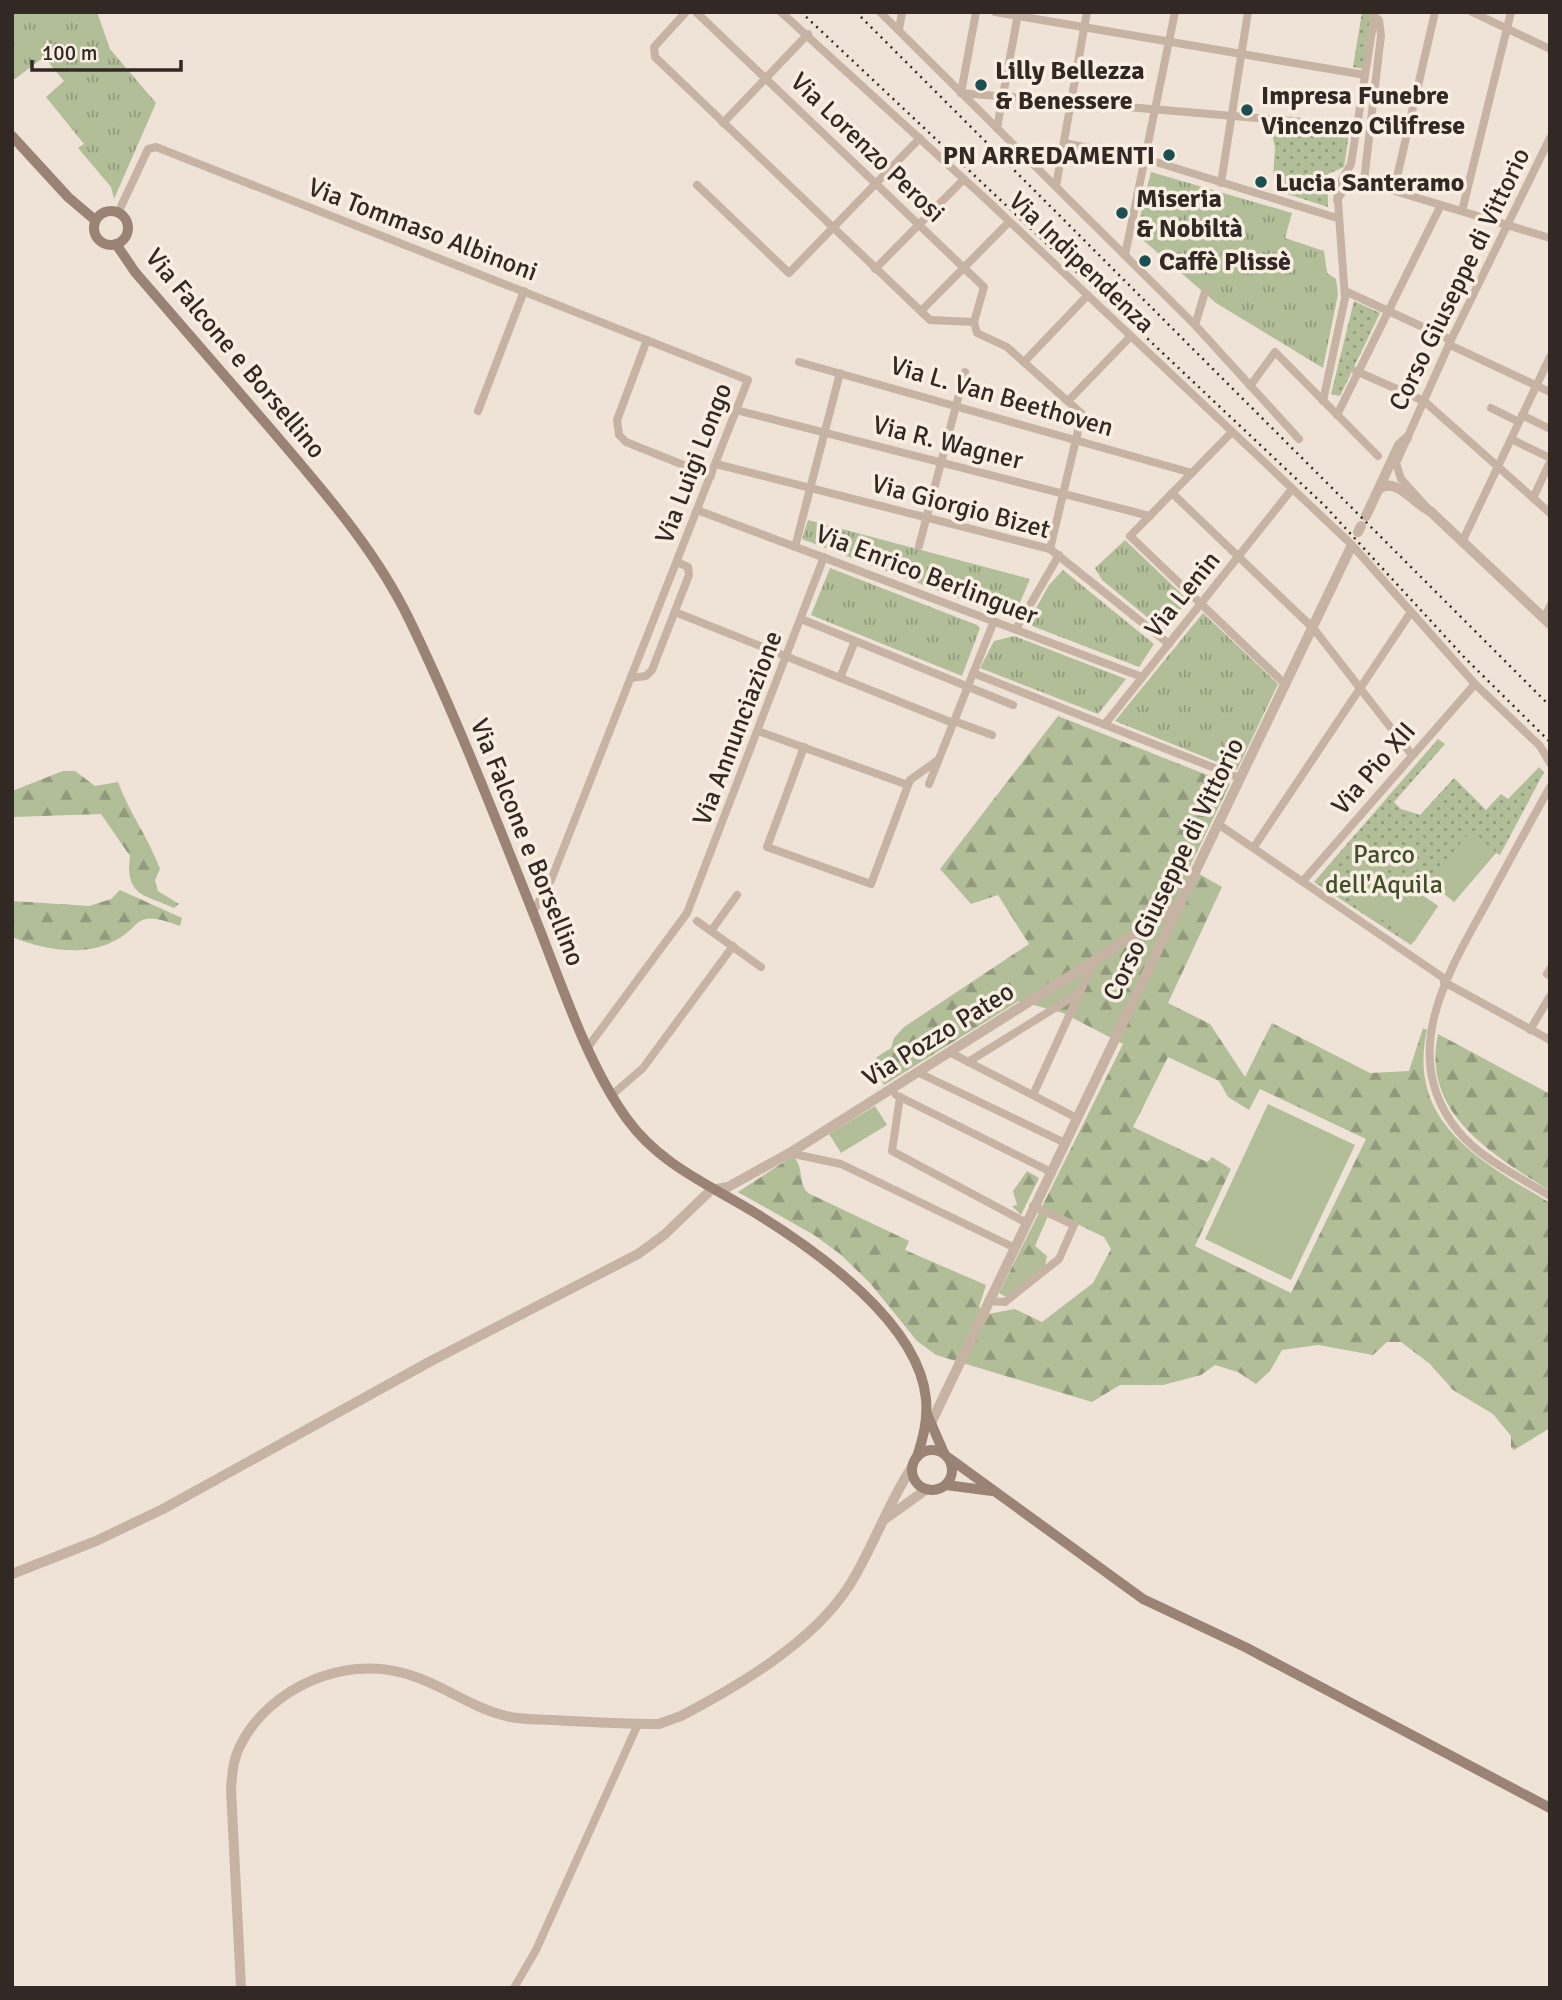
<svg xmlns="http://www.w3.org/2000/svg" width="1562" height="2000" font-family="Signika,sans-serif">
  <style>
    .grass { fill: url(#grass-tufts) }
    .forest { fill: url(#forest-firs); fill-rule: evenodd }
    .park { fill: url(#park-dots) }
    .pitch { fill: #b1be98 }
    .lines { fill: none; stroke-linecap: round; stroke-linejoin: round }
    .minor { stroke: #c7b3a3; stroke-width: 8 }
    .tertiary { stroke: #c7b3a3; stroke-width: 10 }
    .secondary { stroke: #9a8275; stroke-width: 10 }
    .rail { stroke: #322925; stroke-width: 2.5; stroke-dasharray: 2 5; stroke-linecap: butt }
    .poi-dot { fill: #1c4f52; stroke: #f8eee2; stroke-width: 2.5 }
    .labels { text-anchor: middle; stroke-width: 7; stroke-linejoin: round; paint-order: stroke }
    .poi-label { font-size: 26px; font-weight: bold; fill: #322925; stroke: #f8eee2; text-anchor: start }
    .street-label { font-size: 26px; fill: #322925; stroke: #f8eee2 }
    .park-label { font-size: 26px; fill: #424f2a; stroke: #f8eee2 }
  </style>
  <defs>
    <pattern id="grass-tufts" width="24" height="20" patternUnits="userSpaceOnUse" patternTransform="scale(1.75)"><rect width="24" height="20" fill="#b1be98"/><path d="M3 7l-1-3M5 7V3M7 7l1-3M15 17l-1-3M17 17v-4M19 17l1-3" fill="none" stroke="#919a7c"/></pattern>
    <pattern id="forest-firs" width="22" height="20" patternUnits="userSpaceOnUse" patternTransform="scale(1.75)"><rect width="22" height="20" fill="#b1be98"/><path d="M5 1l3.5 6h-7zM16 11l3.5 6h-7z" fill="#919a7c"/></pattern>
    <pattern id="park-dots" width="8" height="8" patternUnits="userSpaceOnUse" patternTransform="scale(1.75)"><rect width="8" height="8" fill="#b1be98"/><path d="M2 2h.1M6 6h.1" fill="none" stroke="#919a7c" stroke-width="1.8" stroke-linecap="round"/></pattern>
  </defs>
  <rect width="100%" height="100%" fill="#efe3d7"/>
  <g class="grass">
    <polygon points="12,12 97,12 110,49 156,103 114,199 111,187 78,148 84,144 46,97 64,81 44,57 15,79 12,76"/>
    <polygon points="1151,172 1292,213 1285,238 1324,251 1327,273 1336,279 1338,294 1323,368 1216,303 1136,234"/>
    <polygon points="808,520 1030,579 1013,619 802,539"/>
    <polygon points="1125,540 1188,600 1164,631 1102,580 1095,568"/>
    <polygon points="830,568 977,625 980,628 962,676 811,615"/>
    <polygon points="1063,570 1154,644 1139,667 1027,624 1049,585"/>
    <polygon points="1203,613 1278,684 1237,770 1115,721"/>
    <polygon points="1014,636 1126,679 1098,714 980,668 994,641"/>
  </g>
  <g class="forest">
    <path d="M1058 716 1230 784 1189 868 1222 887 1168 1003 1210 1024 1245 1077 1272 1023 1370 1073 1409 1071 1423 1028 1427 1030C1406 1124 1483 1162 1550 1203V1428L1514 1450 1511 1447V1436L1493 1414 1453 1390 1430 1364 1401 1342H1387L1373 1355 1318 1345 1282 1350 1270 1371 1256 1384 1238 1372 1215 1365 1201 1375 1163 1385H1120L1092 1402 936 1355 917 1341 870 1283 840 1254 814 1235 738 1192 793 1156C805 1168 797 1182 808 1193L909 1241 905 1250 986 1285 979 1307 988 1314 1015 1309 1042 1322 1093 1283 1111 1249 1104 1237 1050 1211 1035 1246 1047 1256 1045 1266 1006 1297 999 1293 1123 1044 1063 1013 1019 1001 884 1085 872 1066 877 1057 891 1048 894 1038 904 1027 1029 944 998 895 971 904 940 869ZM1168 1057 1219 1081 1228 1097 1249 1110 1260 1089 1366 1139 1291 1293 1195 1246 1231 1169 1212 1157 1207 1162 1133 1127Z"/>
    <path d="M63 771H75L95 786 118 782C129 813 149 838 160 869L155 880 158 891 179 904 174 908C142 894 125 895 130 856L101 814 12 817V791Z"/>
    <path d="M120 890 182 918 180 926C129 907 146 928 108 944 78 956 41 949 12 937V901L89 906 111 899Z"/>
    <path d="M1438 1034 1550 1094V1191C1493 1154 1421 1114 1438 1034Z"/>
    <polygon points="1027,1171 1039,1178 1021,1215 1012,1206 1017,1205 1013,1191"/>
  </g>
  <g class="park">
    <polygon points="1362,12 1372,12 1363,69 1353,67"/>
    <polygon points="1289,125 1349,134 1344,167 1328,174 1328,207 1278,191 1280,181 1273,179 1275,147 1270,127"/>
    <polygon points="1354,301 1380,313 1340,396 1331,394"/>
    <polygon points="1438,739 1445,744 1394,802 1401,809 1420,815 1454,778 1486,810 1501,794 1508,799 1539,767 1544,772 1500,855 1496,853 1454,902 1428,881 1422,895 1438,906 1411,945 1314,882"/>
  </g>
  <g class="pitch">
    <polygon points="1471,831 1496,852 1454,902 1429,880"/>
    <polygon points="1373,862 1438,906 1414,942 1349,897"/>
    <polygon points="1268,1104 1355,1145 1291,1280 1205,1239"/>
    <polygon points="875,1106 887,1125 841,1153 829,1134"/>
  </g>
  <g class="lines">
    <g class="minor">
      <polyline points="686,12 654,47 655,57 930,320 974,322"/>
      <polyline points="696,12 984,287 974,322 977,333 1007,347 1082,414 1050,549"/>
      <polyline points="781,12 989,202 1351,544 1475,684 1540,746 1550,763"/>
      <polyline points="880,12 1195,325 1299,439"/>
      <polyline points="995,12 1365,75"/>
      <polyline points="1472,12 1550,49"/>
      <polyline points="899,30 902,12"/>
      <polyline points="961,93 1294,121 1356,129"/>
      <polyline points="961,93 976,12"/>
      <polyline points="723,123 808,34"/>
      <polyline points="997,128 1018,14"/>
      <polyline points="1064,143 1146,159 1337,218"/>
      <polyline points="1364,181 1381,35 1379,20 1374,16"/>
      <polyline points="1221,183 1248,12"/>
      <polyline points="697,185 789,273 920,138"/>
      <polyline points="1056,186 1087,12"/>
      <polyline points="1394,190 1435,12"/>
      <polyline points="1337,200 1349,182 1355,179 1550,238"/>
      <polyline points="1462,211 1511,12"/>
      <polyline points="118,213 148,149 156,147 748,380 551,880 533,912"/>
      <polyline points="1125,255 1175,12"/>
      <polyline points="875,269 964,179"/>
      <polyline points="1345,291 1451,340"/>
      <polyline points="921,311 1009,222"/>
      <polyline points="1195,325 1205,292"/>
      <polyline points="647,340 617,420 619,435 626,442 711,476"/>
      <polyline points="1450,345 1550,392"/>
      <polyline points="799,362 1192,473"/>
      <polyline points="1024,362 1087,296"/>
      <polyline points="1356,371 1424,401 1550,513"/>
      <polyline points="1250,386 1275,352 1378,456"/>
      <polyline points="1068,401 1130,337"/>
      <polyline points="1323,401 1345,298 1337,188 1351,164 1375,12"/>
      <polyline points="1491,408 1519,422"/>
      <polyline points="736,410 1150,516"/>
      <polyline points="478,411 524,291"/>
      <polyline points="1337,415 1441,205"/>
      <polyline points="1522,415 1550,429"/>
      <polyline points="1232,432 1130,536 1286,685"/>
      <polyline points="1511,439 1550,458"/>
      <polyline points="716,464 1050,549 1169,644"/>
      <polyline points="1172,493 1314,629 1412,755"/>
      <polyline points="1533,498 1550,462"/>
      <polyline points="697,510 1142,677"/>
      <polyline points="1430,511 1401,479 1396,463 1451,340 1550,138"/>
      <polyline points="1463,540 1550,357"/>
      <polyline points="919,546 965,372"/>
      <polyline points="795,547 840,373"/>
      <polyline points="675,612 953,723"/>
      <polyline points="801,619 1013,705"/>
      <polyline points="1544,619 1550,606"/>
      <polyline points="1016,629 1059,555"/>
      <polyline points="973,673 1240,778"/>
      <polyline points="631,678 646,676 652,670 689,575 688,567 677,562"/>
      <polyline points="840,678 855,641"/>
      <polyline points="954,721 992,735"/>
      <polyline points="1105,724 1292,489"/>
      <polyline points="758,731 908,785"/>
      <polyline points="804,747 767,847 871,884 910,780 938,760"/>
      <polyline points="929,784 994,621"/>
      <path d="M1550 787C1528 826 1507 865 1486 904 1447 974 1397 1056 1458 1131 1481 1159 1520 1177 1550 1196"/>
      <polyline points="1218,824 1445,979"/>
      <polyline points="1254,847 1411,612"/>
      <polyline points="1303,881 1475,684"/>
      <polyline points="697,921 761,967"/>
      <polyline points="711,931 737,895"/>
      <polyline points="1550,969 1547,974 1550,976"/>
      <polyline points="1444,982 1550,1040"/>
      <polyline points="1530,1030 1550,996"/>
      <polyline points="588,1047 687,913 824,557"/>
      <polyline points="949,1052 1075,1117"/>
      <polyline points="968,1062 1079,993"/>
      <polyline points="917,1072 1063,1142"/>
      <polyline points="613,1094 643,1068 733,946"/>
      <polyline points="896,1095 1049,1171"/>
      <polyline points="1033,1095 1094,961"/>
      <polyline points="900,1097 892,1151 1025,1222"/>
      <polyline points="789,1153 841,1164 1013,1247"/>
      <polyline points="988,1301 1005,1302 1059,1259 1074,1225 1033,1206"/>
      <polyline points="514,1988 536,1950 638,1724"/>
    </g>
    <g class="tertiary">
      <path d="M1379 489C1396 476 1414 504 1430 511L1550 624"/>
      <polyline points="1366,516 1399,445 1407,438"/>
      <polyline points="1358,532 1361,526"/>
      <polyline points="931,1423 1350,549"/>
      <polyline points="885,1519 927,1489"/>
      <polyline points="12,1574 96,1541 163,1509 431,1361 638,1254 664,1235 711,1190 728,1187 793,1151 1163,917 1181,902"/>
      <path d="M241 1988 231 1790C232 1774 233 1759 241 1744 270 1688 343 1656 403 1673 439 1682 469 1707 506 1716 520 1720 538 1719 553 1720 588 1722 624 1724 659 1724L681 1716C740 1685 813 1642 849 1586 873 1548 887 1505 912 1467"/>
    </g>
    <g class="secondary">
      <polyline points="12,136 68,197 95,220"/>
      <circle cx="111" cy="228" r="17"/>
      <path d="M116 244 135 272C181 326 228 380 275 434 324 492 375 549 409 619 457 718 497 822 538 925 562 986 588 1065 627 1119 660 1165 710 1185 757 1214 817 1251 919 1323 926 1399 928 1420 923 1438 917 1457"/>
      <polyline points="927,1414 944,1453"/>
      <circle cx="932" cy="1470" r="20"/>
      <polyline points="949,1458 1143,1599 1245,1647 1550,1808"/>
      <polyline points="946,1485 992,1491"/>
    </g>
    <g class="rail">
      <polyline points="801,12 1325,506 1464,657 1550,742"/>
      <polyline points="856,12 1550,706"/>
    </g>
  </g>
  <g class="poi-dot">
    <circle cx="981" cy="85" r="7"/>
    <circle cx="1247" cy="110" r="7"/>
    <circle cx="1169" cy="155" r="7"/>
    <circle cx="1261" cy="182" r="7"/>
    <circle cx="1122" cy="213" r="7"/>
    <circle cx="1145" cy="261" r="7"/>
  </g>
  <g class="labels">
    <g class="poi-label">
      <text x="995" y="79">Lilly Bellezza<tspan x="995" dy="30">&amp; Benessere</tspan></text>
      <text x="1261" y="104">Impresa Funebre<tspan x="1261" dy="30">Vincenzo Cilifrese</tspan></text>
      <text x="1155" y="164" text-anchor="end">PN ARREDAMENTI</text>
      <text x="1275" y="191">Lucia Santeramo</text>
      <text x="1136" y="207">Miseria<tspan x="1136" dy="30">&amp; Nobiltà</tspan></text>
      <text x="1159" y="270">Caffè Plissè</text>
    </g>
    <g class="street-label">
      <text transform="translate(868 147) rotate(44)" y="9">Via Lorenzo Perosi</text>
      <text transform="translate(423 229) rotate(21)" y="9">Via Tommaso Albinoni</text>
      <text transform="translate(1082 262) rotate(44)" y="9">Via Indipendenza</text>
      <text transform="translate(1459 279) rotate(-64)" y="9">Corso Giuseppe di Vittorio</text>
      <text transform="translate(236 353) rotate(50)" y="9">Via Falcone e Borsellino</text>
      <text transform="translate(1002 396) rotate(16)" y="9">Via L. Van Beethoven</text>
      <text transform="translate(948 442) rotate(14)" y="9">Via R. Wagner</text>
      <text transform="translate(693 463) rotate(-69)" y="9">Via Luigi Longo</text>
      <text transform="translate(961 506) rotate(15)" y="9">Via Giorgio Bizet</text>
      <text transform="translate(927 574) rotate(21)" y="9">Via Enrico Berlinguer</text>
      <text transform="translate(1182 594) rotate(-51)" y="9">Via Lenin</text>
      <text transform="translate(737 728) rotate(-69)" y="9">Via Annunciazione</text>
      <text transform="translate(1373 768) rotate(-49)" y="9">Via Pio XII</text>
      <text transform="translate(528 842) rotate(68)" y="9">Via Falcone e Borsellino</text>
      <text transform="translate(1173 869) rotate(-64)" y="9">Corso Giuseppe di Vittorio</text>
      <text transform="translate(938 1034) rotate(-32)" y="9">Via Pozzo Pateo</text>
    </g>
    <g class="park-label">
      <text x="1384" y="863">Parco<tspan x="1384" dy="30">dell'Aquila</tspan></text>
    </g>
  </g>
  <rect width="1562" height="2000" fill="none" stroke="#322925" stroke-width="28"/>
  <path d="M32 60v10h149v-10" fill="none" stroke="#322925" stroke-width="3.5"/>
  <text x="42" y="60" font-size="21" fill="#322925" stroke="#f8eee2" stroke-width="5" paint-order="stroke">100 m</text>
</svg>
